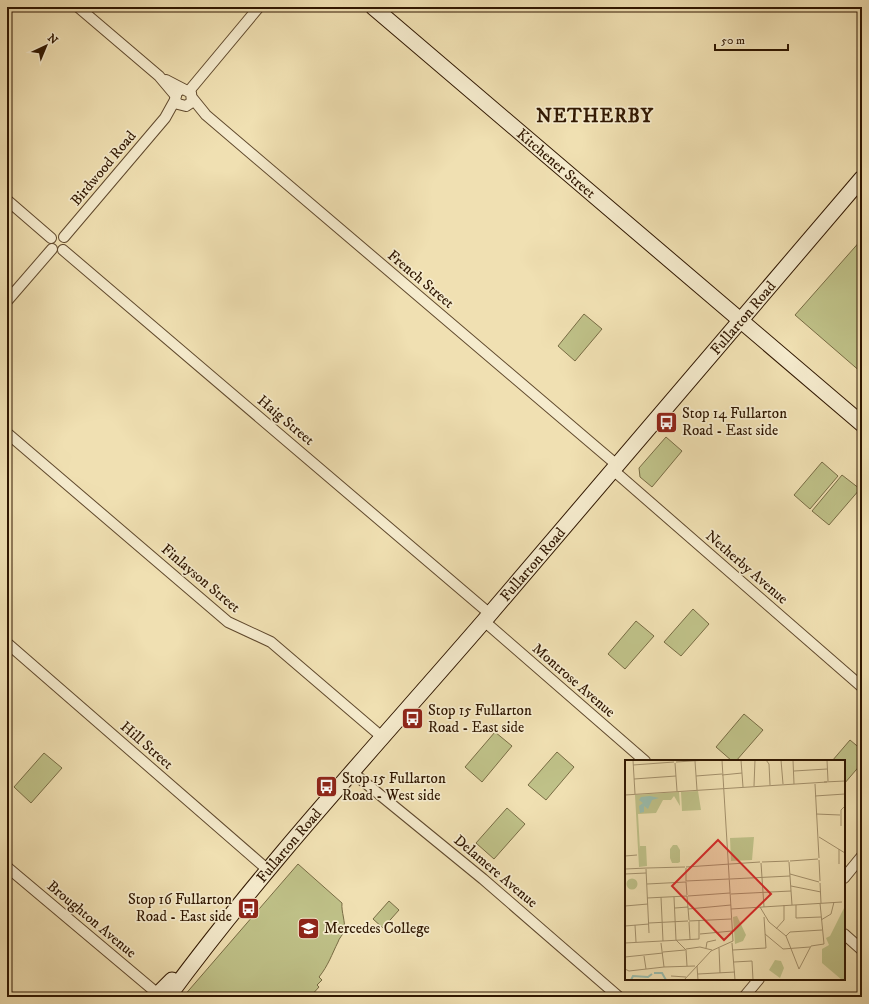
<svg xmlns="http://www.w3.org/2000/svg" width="869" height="1004" font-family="'IM FELL DW Pica',serif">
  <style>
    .green { fill: #bfc188; stroke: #786c44 }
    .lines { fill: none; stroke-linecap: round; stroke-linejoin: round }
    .street-casing { stroke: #60492d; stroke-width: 12 }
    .secondary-casing { stroke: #301701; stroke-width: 17 }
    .street { stroke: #f5ebcd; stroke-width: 10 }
    .secondary { stroke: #f5ebcd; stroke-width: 15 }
    .labels { text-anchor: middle; stroke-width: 3.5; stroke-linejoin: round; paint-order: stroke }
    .street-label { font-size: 15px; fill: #301701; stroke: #f5ebcd }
    .poi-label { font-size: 15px; fill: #301701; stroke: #f5ebcd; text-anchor: start }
    .district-label { font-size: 19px; font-weight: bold; letter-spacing: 1px; fill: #301701; stroke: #f5ebcd }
    .inset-river { fill: none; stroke: #9abdad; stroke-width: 2 }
    .inset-road { fill: none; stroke: #a3906b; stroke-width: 1 }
    .view { fill: #d62828; fill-opacity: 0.15; stroke: #d62828; stroke-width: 2 }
    .inset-edge { fill: none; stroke: #301701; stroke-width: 2 }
  </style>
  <rect width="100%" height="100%" fill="#f0e0b2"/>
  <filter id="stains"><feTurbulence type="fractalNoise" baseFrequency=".005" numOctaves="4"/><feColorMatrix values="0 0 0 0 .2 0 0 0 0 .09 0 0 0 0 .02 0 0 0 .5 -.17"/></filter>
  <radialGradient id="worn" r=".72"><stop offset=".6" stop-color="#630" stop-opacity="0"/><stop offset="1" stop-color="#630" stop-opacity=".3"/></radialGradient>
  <g class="green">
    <polygon points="862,239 862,373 795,315"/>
    <polygon points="584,314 602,329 575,361 558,346"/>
    <polygon points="666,437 682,451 652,487 640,477 639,468"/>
    <polygon points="822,462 838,476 810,509 794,495"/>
    <polygon points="842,475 860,489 829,525 812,511"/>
    <polygon points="693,609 709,624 681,656 664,642"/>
    <polygon points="636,621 654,636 625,669 608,654"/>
    <polygon points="744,714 763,730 736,761 732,761 716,747"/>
    <polygon points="495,732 512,746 482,782 465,767"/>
    <polygon points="850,740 862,750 862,763 844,784 844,761 832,761"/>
    <polygon points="557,752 574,767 546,800 528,785"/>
    <polygon points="44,753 62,768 31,803 14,787"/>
    <polygon points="507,808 525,824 494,859 476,843"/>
    <path d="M298 864 342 903C341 912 346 922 344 931 343 935 339 938 338 942 332 954 328 966 319 977L322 980 317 985 319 987 310 997H183Z"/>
    <polygon points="389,901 399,910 383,928 373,919"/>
  </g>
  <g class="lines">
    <defs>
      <g id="street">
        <polyline points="78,7 159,76 175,95"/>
        <polyline points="166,80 191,93 192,102 186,106 178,104 175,100 177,92 182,89"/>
        <polyline points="189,91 259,7"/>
        <polyline points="193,99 206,115 617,465"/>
        <polyline points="7,200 51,238"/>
        <polyline points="64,237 165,118 175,100"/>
        <polyline points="63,250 490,614"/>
        <polyline points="7,301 52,249"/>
        <polyline points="7,433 228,622 271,642 382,737"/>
        <polyline points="613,470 862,687"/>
        <polyline points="484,621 645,761"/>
        <polyline points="7,643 268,870"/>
        <polyline points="352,772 483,879 619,997"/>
        <polyline points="7,867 158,994"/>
        <polyline points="844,878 862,856"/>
        <polyline points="844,934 862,950"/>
        <polyline points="744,997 759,979"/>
      </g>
      <g id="secondary">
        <path id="s1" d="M373 7 862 424"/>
        <polyline points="155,997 172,980"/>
        <path id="s2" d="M168 997C265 865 377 745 484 621 610 474 736 326 862 178"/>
      </g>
    </defs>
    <use href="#street" class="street-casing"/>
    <use href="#secondary" class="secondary-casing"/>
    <use href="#street" class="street"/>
    <use href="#secondary" class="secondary"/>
  </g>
  <defs>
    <symbol id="bus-square" viewBox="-11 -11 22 22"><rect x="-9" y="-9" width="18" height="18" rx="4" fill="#8f2418" stroke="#f5ebcd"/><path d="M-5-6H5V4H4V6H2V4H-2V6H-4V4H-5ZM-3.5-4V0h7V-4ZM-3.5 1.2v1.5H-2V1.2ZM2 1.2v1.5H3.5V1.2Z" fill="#fff"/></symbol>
    <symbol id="university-square" viewBox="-11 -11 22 22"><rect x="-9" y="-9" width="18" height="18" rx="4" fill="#8f2418" stroke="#f5ebcd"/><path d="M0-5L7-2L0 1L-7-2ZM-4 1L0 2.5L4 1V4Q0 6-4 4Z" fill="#fff"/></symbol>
  </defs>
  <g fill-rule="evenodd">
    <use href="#bus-square" x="654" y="410" width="25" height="25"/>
    <use href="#bus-square" x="400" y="706" width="25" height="25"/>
    <use href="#bus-square" x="314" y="774" width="25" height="25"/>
    <use href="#bus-square" x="236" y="896" width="25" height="25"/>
    <use href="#university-square" x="296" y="916" width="25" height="25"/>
  </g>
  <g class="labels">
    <g class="street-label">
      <text dy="5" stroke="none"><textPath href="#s1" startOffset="241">Kitchener Street</textPath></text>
      <text transform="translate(103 168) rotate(-50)" y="5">Birdwood Road</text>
      <text transform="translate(421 279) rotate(40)" y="5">French Street</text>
      <text dy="5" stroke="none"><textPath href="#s2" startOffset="890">Fullarton Road</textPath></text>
      <text transform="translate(286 420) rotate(40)" y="5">Haig Street</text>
      <text dy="5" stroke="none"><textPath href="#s2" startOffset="566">Fullarton Road</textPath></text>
      <text transform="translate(747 567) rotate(41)" y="5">Netherby Avenue</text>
      <text transform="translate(201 578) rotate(40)" y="5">Finlayson Street</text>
      <text transform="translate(574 680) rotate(41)" y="5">Montrose Avenue</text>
      <text transform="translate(147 745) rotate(41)" y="5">Hill Street</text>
      <text dy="5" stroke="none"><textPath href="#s2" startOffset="194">Fullarton Road</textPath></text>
      <text transform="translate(496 871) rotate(40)" y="5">Delamere Avenue</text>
      <text transform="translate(92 919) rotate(40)" y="5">Broughton Avenue</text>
    </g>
    <g class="poi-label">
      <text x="682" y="418">Stop 14 Fullarton<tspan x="682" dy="17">Road - East side</tspan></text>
      <text x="428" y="715">Stop 15 Fullarton<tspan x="428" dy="17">Road - East side</tspan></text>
      <text x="342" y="783">Stop 15 Fullarton<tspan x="342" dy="17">Road - West side</tspan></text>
      <text x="232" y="904" text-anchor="end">Stop 16 Fullarton<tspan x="232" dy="17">Road - East side</tspan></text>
      <text x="324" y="933">Mercedes College</text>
    </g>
    <g class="district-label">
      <text x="595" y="122">NETHERBY</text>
    </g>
  </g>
  <g transform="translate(625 760)">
    <rect width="220" height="220" fill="#f0e0b2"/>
    <path d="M73 31 76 50 57 51 56 32ZM54 32 55 46 49 36 46 40H38L31 53 13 54 15 90V86H21L22 106 14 107 10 35ZM129 77 127 100 106 101 105 78ZM48 85H52L55 90V102L53 103H47L45 98V89ZM1.5 124a5.5 5.5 0 1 1 11 0a5.5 5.5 0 1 1-11 0ZM220 146V220H217L197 203V189L204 185 201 178 205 176ZM112 156 121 175 118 181 110 184 108 157ZM150 200 156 201 159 208 155 218 144 210Z" fill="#bfc188"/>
    <path d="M16 37 25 36 34 38 27 40 23 49 19 46V52L15 53 14 46 18 43 14 40Z" fill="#9abdad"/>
    <path class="inset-river" d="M29 213H37L41 220M6 220 8 216 23 217 27 214"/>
    <path class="inset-road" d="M8 0 10 34M116 0 118 27M141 0 144 4 145 25M156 0 158 24M168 0 169 24M202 0 203 21M70 1 72 30M51 2 82 0M50 3 52 31M8 5 49 2M169 11 202 9M97 15 117 13M71 16 97 14M9 19 51 16M199 22 220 21M190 24 194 98M129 26 130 0M0 35 202 22M190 36 220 34M191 54 215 55M216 66V50L220 46M194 77 220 93M214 89V104M0 96 12 95M194 100 195 121M165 101 193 99M137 102 164 101M164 102 167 145M136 103 139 147M61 107 135 102M22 108 60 107M61 108V121M0 109 22 108M21 109 24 173M0 114 21 113M165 114 194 122M105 119 165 116M61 121 104 119M61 122 62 135M195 123 196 143M22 124 61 122M166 126 196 132M106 134 166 131M62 136 64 160M63 136 105 133M36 137 38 181M49 137 51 180 61 190 62 206M22 138 62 136M171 145V158L196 157M0 146 23 144M135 147 144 162 161 176 174 209 186 186 199 184 195 143M50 148 63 147M63 149 106 145M106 149 217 142M196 160 206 154 209 142M64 161 106 159M64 162 65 179M24 163 63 161M10 165 11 182M0 166 24 164M151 169 159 160V145M75 174 107 171M140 174 158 189 185 187M161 176 165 172 197 170M0 183 74 179V160M36 183 39 207 70 206M107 183 110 220M81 188 82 182 91 180M94 188 95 213M61 189 75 187 87 190M108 190 141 188 139 157M38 192 60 190M19 196 21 209M0 197 38 193M109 202 127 201 128 220M72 206 73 220M0 209 4 211 39 207M73 214 110 212M46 216 61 217M59 220 86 191 108 181 97 0"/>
    <path class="view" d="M93 80 146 134 99 180 47 126Z"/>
    <rect width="220" height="220" class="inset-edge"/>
  </g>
  <rect width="869" height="1004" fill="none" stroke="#f0e0b2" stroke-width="24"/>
  <rect x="8" y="8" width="853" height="988" fill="none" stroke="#301701" stroke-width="2"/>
  <rect x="12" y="12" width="845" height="980" fill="none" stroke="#301701"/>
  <g transform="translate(46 46) rotate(44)" stroke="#f5ebcd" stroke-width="3" paint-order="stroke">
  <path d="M0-3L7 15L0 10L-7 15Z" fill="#301701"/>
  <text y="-6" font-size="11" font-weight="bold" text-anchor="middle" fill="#301701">N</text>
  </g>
  <path d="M715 44v6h73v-6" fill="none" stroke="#301701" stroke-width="2"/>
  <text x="721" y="44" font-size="12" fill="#301701" stroke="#f5ebcd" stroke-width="3" paint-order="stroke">50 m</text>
  <rect width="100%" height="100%" filter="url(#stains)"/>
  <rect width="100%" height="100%" fill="url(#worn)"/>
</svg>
